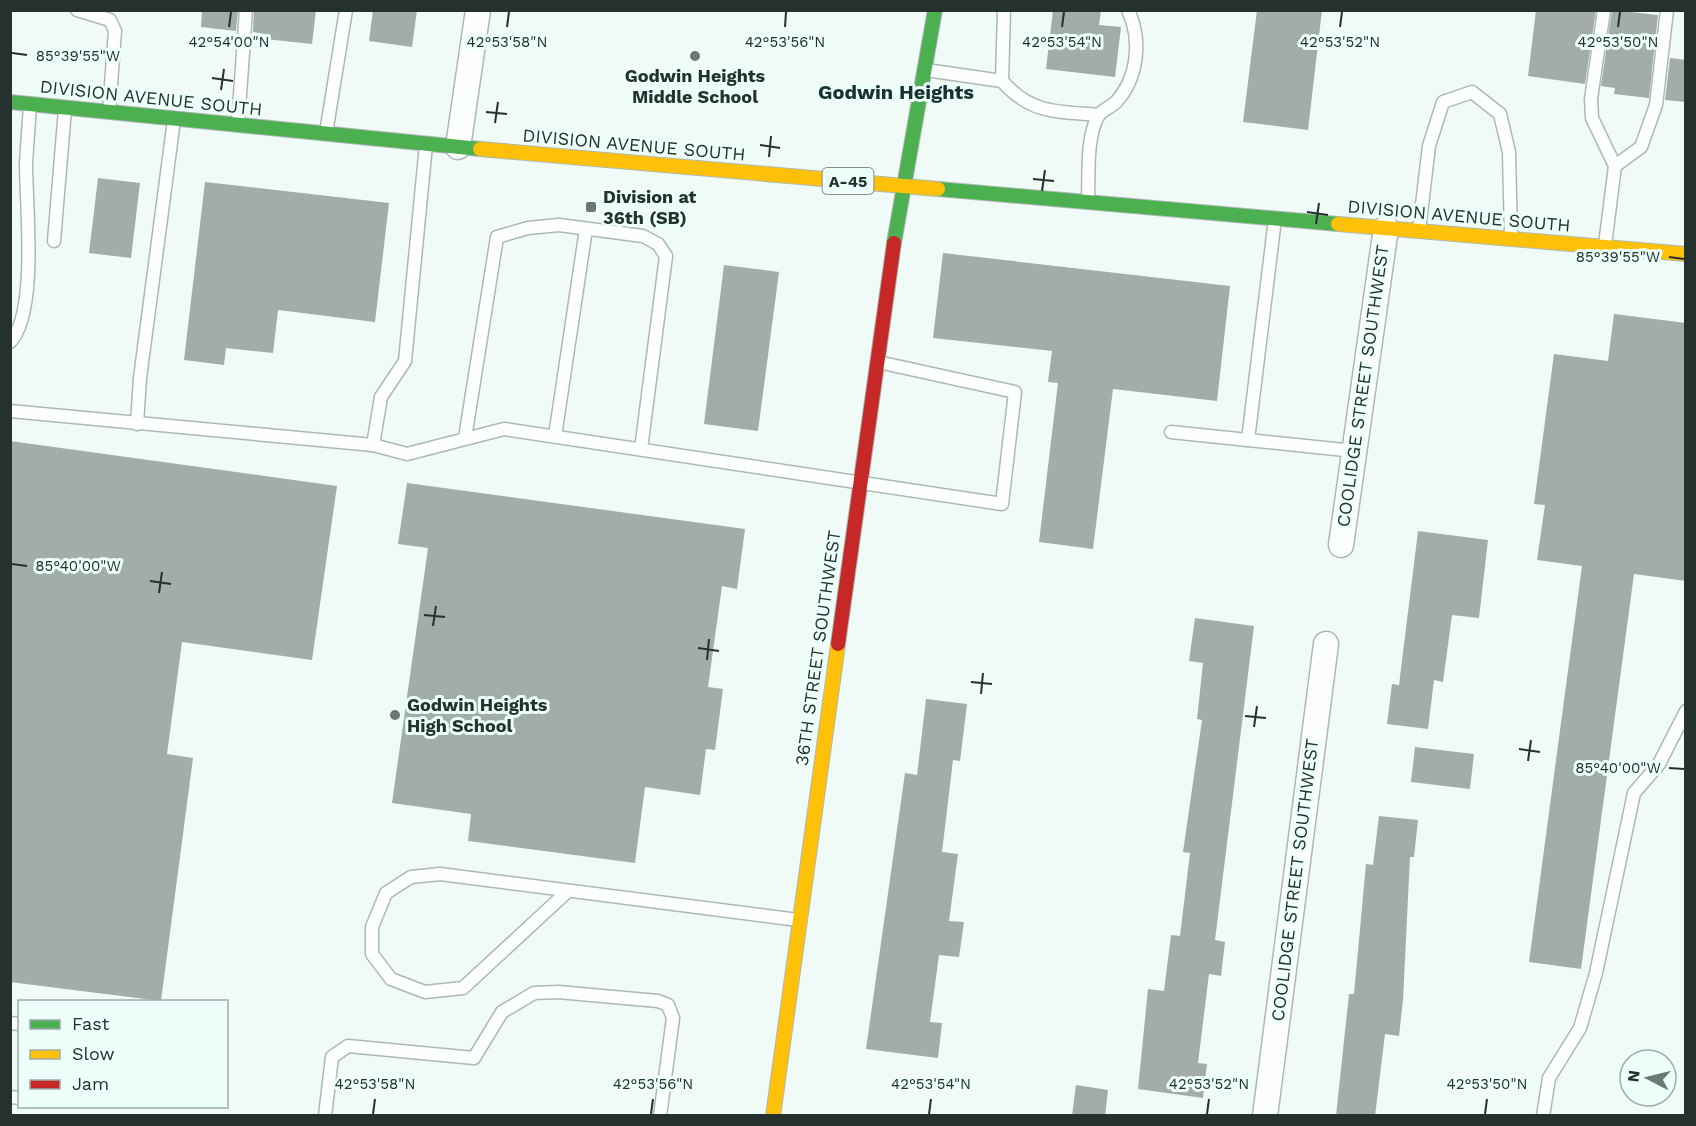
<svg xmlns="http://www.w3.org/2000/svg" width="1696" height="1126" font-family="'Work Sans',sans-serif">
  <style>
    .building { fill: #a2adaa }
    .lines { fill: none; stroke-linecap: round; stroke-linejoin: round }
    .lane-casing { stroke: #adb8b5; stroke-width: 15 }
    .street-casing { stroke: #adb8b5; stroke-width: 27 }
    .fast-casing { stroke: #adb8b5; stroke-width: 16 }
    .slow-casing { stroke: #adb8b5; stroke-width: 16 }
    .jam-casing { stroke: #adb8b5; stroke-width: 16 }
    .lane { stroke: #fdfefe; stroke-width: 12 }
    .street { stroke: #fdfefe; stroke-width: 24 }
    .fast { stroke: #4caf50; stroke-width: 14 }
    .slow { stroke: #ffc107; stroke-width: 14 }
    .jam { stroke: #c62828; stroke-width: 14 }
    .ticks { fill: none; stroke: #25312e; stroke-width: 2 }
    .poi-dot { fill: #6c7875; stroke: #ecfffa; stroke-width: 2 }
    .labels { text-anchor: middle; stroke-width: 6; stroke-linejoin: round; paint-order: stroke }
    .shield { fill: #ecfffa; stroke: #616f6b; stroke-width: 1.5 }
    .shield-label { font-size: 16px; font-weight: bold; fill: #25312e }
    .poi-label { font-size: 18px; font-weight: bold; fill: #25312e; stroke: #ecfffa; text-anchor: start }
    .street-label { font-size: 18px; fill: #25312e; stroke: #ecfffa }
    .neighbourhood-label { font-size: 20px; font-weight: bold; fill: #18332d; stroke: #ecfffa }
    .ticks-label { font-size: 15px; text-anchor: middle; fill: #25312e; stroke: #ecfffa; stroke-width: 6; stroke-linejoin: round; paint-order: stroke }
  </style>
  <rect width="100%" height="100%" fill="#f0fbf8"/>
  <g class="building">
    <polygon points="202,10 238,10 236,31 201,27"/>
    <polygon points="254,10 316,10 312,44 265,39 265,34 253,32"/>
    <polygon points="373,10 417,10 412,47 369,41"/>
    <polygon points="1053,10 1101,10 1099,25 1121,27 1115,77 1046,69"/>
    <polygon points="1257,10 1322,10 1308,130 1243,122"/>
    <polygon points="1536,10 1596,10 1585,84 1528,76"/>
    <polygon points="1612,10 1658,15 1649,98 1614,94 1615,88 1601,86"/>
    <polygon points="1670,58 1686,60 1686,102 1665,100"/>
    <polygon points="98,178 140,183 131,258 89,253"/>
    <polygon points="205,182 389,203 375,322 278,310 273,353 226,348 224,365 184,360"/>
    <polygon points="943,253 1230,286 1217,401 1113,389 1093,549 1039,542 1058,383 1048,382 1052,351 933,338"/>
    <polygon points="724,265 779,272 758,431 704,424"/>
    <polygon points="1614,314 1686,323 1686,581 1634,574 1581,969 1529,962 1582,566 1537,560 1545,505 1534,504 1554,354 1608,361"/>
    <polygon points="10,441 337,486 312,660 182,642 167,754 193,758 161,1001 10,982"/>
    <polygon points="407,483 745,529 737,589 722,586 708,687 723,689 715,750 706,749 700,795 645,787 635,863 468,841 471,814 392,803 428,548 398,544"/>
    <polygon points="1418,531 1488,540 1479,618 1452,615 1443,682 1434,680 1428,729 1387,724 1392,684 1399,685"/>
    <polygon points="1195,618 1254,626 1215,940 1225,942 1221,976 1209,974 1198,1063 1207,1064 1203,1098 1138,1089 1148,989 1164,991 1171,935 1180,936 1190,853 1183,852 1202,720 1197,719 1203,663 1189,661"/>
    <polygon points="926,699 967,704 960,761 953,760 942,852 958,854 949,921 964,922 959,957 939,955 930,1022 942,1023 938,1058 866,1049 905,773 917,775"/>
    <polygon points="1415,747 1474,754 1470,789 1411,782"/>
    <polygon points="1379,816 1418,820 1414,857 1410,857 1403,1000 1399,1036 1385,1034 1375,1116 1336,1116 1349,994 1354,994 1366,864 1373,865"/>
    <polygon points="1076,1085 1108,1090 1105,1116 1072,1116"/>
  </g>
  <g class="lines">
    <defs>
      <g id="lane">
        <polyline points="77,10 110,20 115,31 109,111"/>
        <path d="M1004 10 1002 81C1032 115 1057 111 1099 115"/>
        <polyline points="1604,10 1591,99 1592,118 1615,166 1605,245"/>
        <polyline points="926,70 1002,81"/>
        <polyline points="238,123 246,10"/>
        <polyline points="326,133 346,10"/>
        <polyline points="1615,166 1641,147 1656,105 1667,10"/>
        <path d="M1088 199C1089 174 1086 139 1098 116 1102 110 1111 107 1116 102 1138 78 1142 40 1128 10"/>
        <polyline points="1275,219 1248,440 1354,451"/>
        <polyline points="1419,230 1429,146 1443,102 1472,92 1500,114 1509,152 1511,237"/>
        <polyline points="54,241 65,109"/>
        <path d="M10 342C38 314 26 204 26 165 27 144 29 124 30 104"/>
        <polyline points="10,411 373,445 407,454 504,429 1002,504 1015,392 878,362"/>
        <polyline points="137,424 140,378 174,120"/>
        <polyline points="1171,432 1248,440"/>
        <polyline points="555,436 586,229"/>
        <polyline points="465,438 497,237 528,228 559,225 643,236 658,244 666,256 641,449"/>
        <polyline points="373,445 381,397 405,361 426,145"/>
        <polyline points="568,891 463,988 425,992 391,979 372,954 372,927 386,893 411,877 440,874 798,920"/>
        <polyline points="10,1023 20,1024"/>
        <polyline points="10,1097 20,1098"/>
        <polyline points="325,1116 332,1057 348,1046 474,1058 502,1012 534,993 558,992 658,1001 668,1005 673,1018 660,1116"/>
        <polyline points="1543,1116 1549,1078 1580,1028 1596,973 1634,793 1659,764 1686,711"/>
      </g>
      <g id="street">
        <polyline points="458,147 478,10"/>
        <polyline points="1341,545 1386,228"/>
        <polyline points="1265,1116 1326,644"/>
      </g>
      <g id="fast">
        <polyline points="10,102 480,149"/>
        <polyline points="938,189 1338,224"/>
        <polyline points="894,243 935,10"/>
      </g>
      <g id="slow">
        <polyline points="480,149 938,189"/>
        <polyline points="1338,224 1686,254"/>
        <polyline points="773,1116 838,644"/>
      </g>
      <polyline id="jam" points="838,644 894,243"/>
    </defs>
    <use href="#lane" class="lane-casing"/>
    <use href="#street" class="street-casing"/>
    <use href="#fast" class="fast-casing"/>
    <use href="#slow" class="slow-casing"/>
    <use href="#jam" class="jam-casing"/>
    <use href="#lane" class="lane"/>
    <use href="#street" class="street"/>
    <use href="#fast" class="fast"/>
    <use href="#slow" class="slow"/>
    <use href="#jam" class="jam"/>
  </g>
  <path class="ticks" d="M229 27 231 12M507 27 509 12M785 27 786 12M1062 27 1064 12M1340 27 1342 12M1618 27 1620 12M12 53 27 55M212 78 233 81M221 90 224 69M486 112 507 114M495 123 498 102M760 145 780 148M769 157 771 136M1033 179 1054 181M1042 191 1045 170M1307 212 1328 215M1316 224 1319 203M1669 257 1684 259M12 564 27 566M150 581 171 584M159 593 162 572M424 615 445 617M433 626 436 606M698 648 719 651M707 660 709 639M971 682 992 684M981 694 983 673M1245 716 1266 718M1254 727 1257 706M1519 749 1540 752M1528 761 1531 740M1669 768 1684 769M373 1114 375 1099M651 1114 653 1099M929 1114 931 1099M1207 1114 1209 1099M1485 1114 1487 1099"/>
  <g class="poi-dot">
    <circle cx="695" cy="56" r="6"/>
    <rect x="585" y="201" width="12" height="12" rx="3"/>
    <circle cx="395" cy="715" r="6"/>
  </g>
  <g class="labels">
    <rect class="shield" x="822.5" y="168" width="51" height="26" rx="4.5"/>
    <g class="shield-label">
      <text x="848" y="187">A-45</text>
    </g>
    <g class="poi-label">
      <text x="695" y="82" text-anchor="middle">Godwin Heights<tspan x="695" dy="21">Middle School</tspan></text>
      <text x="603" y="203">Division at<tspan x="603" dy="21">36th (SB)</tspan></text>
      <text x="407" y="711">Godwin Heights<tspan x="407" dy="21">High School</tspan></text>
    </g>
    <g class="street-label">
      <text transform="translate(151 98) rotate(6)" y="6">DIVISION AVENUE SOUTH</text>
      <text transform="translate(634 145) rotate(5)" y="6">DIVISION AVENUE SOUTH</text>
      <text transform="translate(1459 216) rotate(5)" y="6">DIVISION AVENUE SOUTH</text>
      <text transform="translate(1363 386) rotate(-82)" y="6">COOLIDGE STREET SOUTHWEST</text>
      <text transform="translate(818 648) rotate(-82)" y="6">36TH STREET SOUTHWEST</text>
      <text transform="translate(1295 880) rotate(-83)" y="6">COOLIDGE STREET SOUTHWEST</text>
    </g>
    <g class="neighbourhood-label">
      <text x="896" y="99">Godwin Heights</text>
    </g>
  </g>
  <g class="ticks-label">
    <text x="229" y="47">42°54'00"N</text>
    <text x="507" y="47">42°53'58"N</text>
    <text x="785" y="47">42°53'56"N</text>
    <text x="1062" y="47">42°53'54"N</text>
    <text x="1340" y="47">42°53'52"N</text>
    <text x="1618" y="47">42°53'50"N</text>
    <text x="78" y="61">85°39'55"W</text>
    <text x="1618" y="262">85°39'55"W</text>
    <text x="78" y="571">85°40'00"W</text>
    <text x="1618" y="773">85°40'00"W</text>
    <text x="375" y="1089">42°53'58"N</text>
    <text x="653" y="1089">42°53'56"N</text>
    <text x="931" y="1089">42°53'54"N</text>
    <text x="1209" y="1089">42°53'52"N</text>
    <text x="1487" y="1089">42°53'50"N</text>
  </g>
  <rect width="1696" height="1126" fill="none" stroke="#25312e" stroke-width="24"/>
  <rect x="18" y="1000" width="210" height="108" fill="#ecfffa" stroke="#9cada8" stroke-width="1.5"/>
  <rect x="30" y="1020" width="30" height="9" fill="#4caf50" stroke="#9cada8" stroke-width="1.5"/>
  <text x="72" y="1030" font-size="18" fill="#25312e">Fast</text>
  <rect x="30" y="1050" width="30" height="9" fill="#ffc107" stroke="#9cada8" stroke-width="1.5"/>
  <text x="72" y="1060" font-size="18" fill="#25312e">Slow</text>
  <rect x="30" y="1080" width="30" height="9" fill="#c62828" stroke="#9cada8" stroke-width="1.5"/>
  <text x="72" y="1090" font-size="18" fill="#25312e">Jam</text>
  <g transform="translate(1648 1078) rotate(277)"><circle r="28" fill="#ecfffa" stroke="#9cada8" stroke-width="1.5"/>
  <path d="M0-4.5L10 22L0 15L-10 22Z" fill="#6c7875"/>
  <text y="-9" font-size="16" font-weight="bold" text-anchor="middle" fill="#25312e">N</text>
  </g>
</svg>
